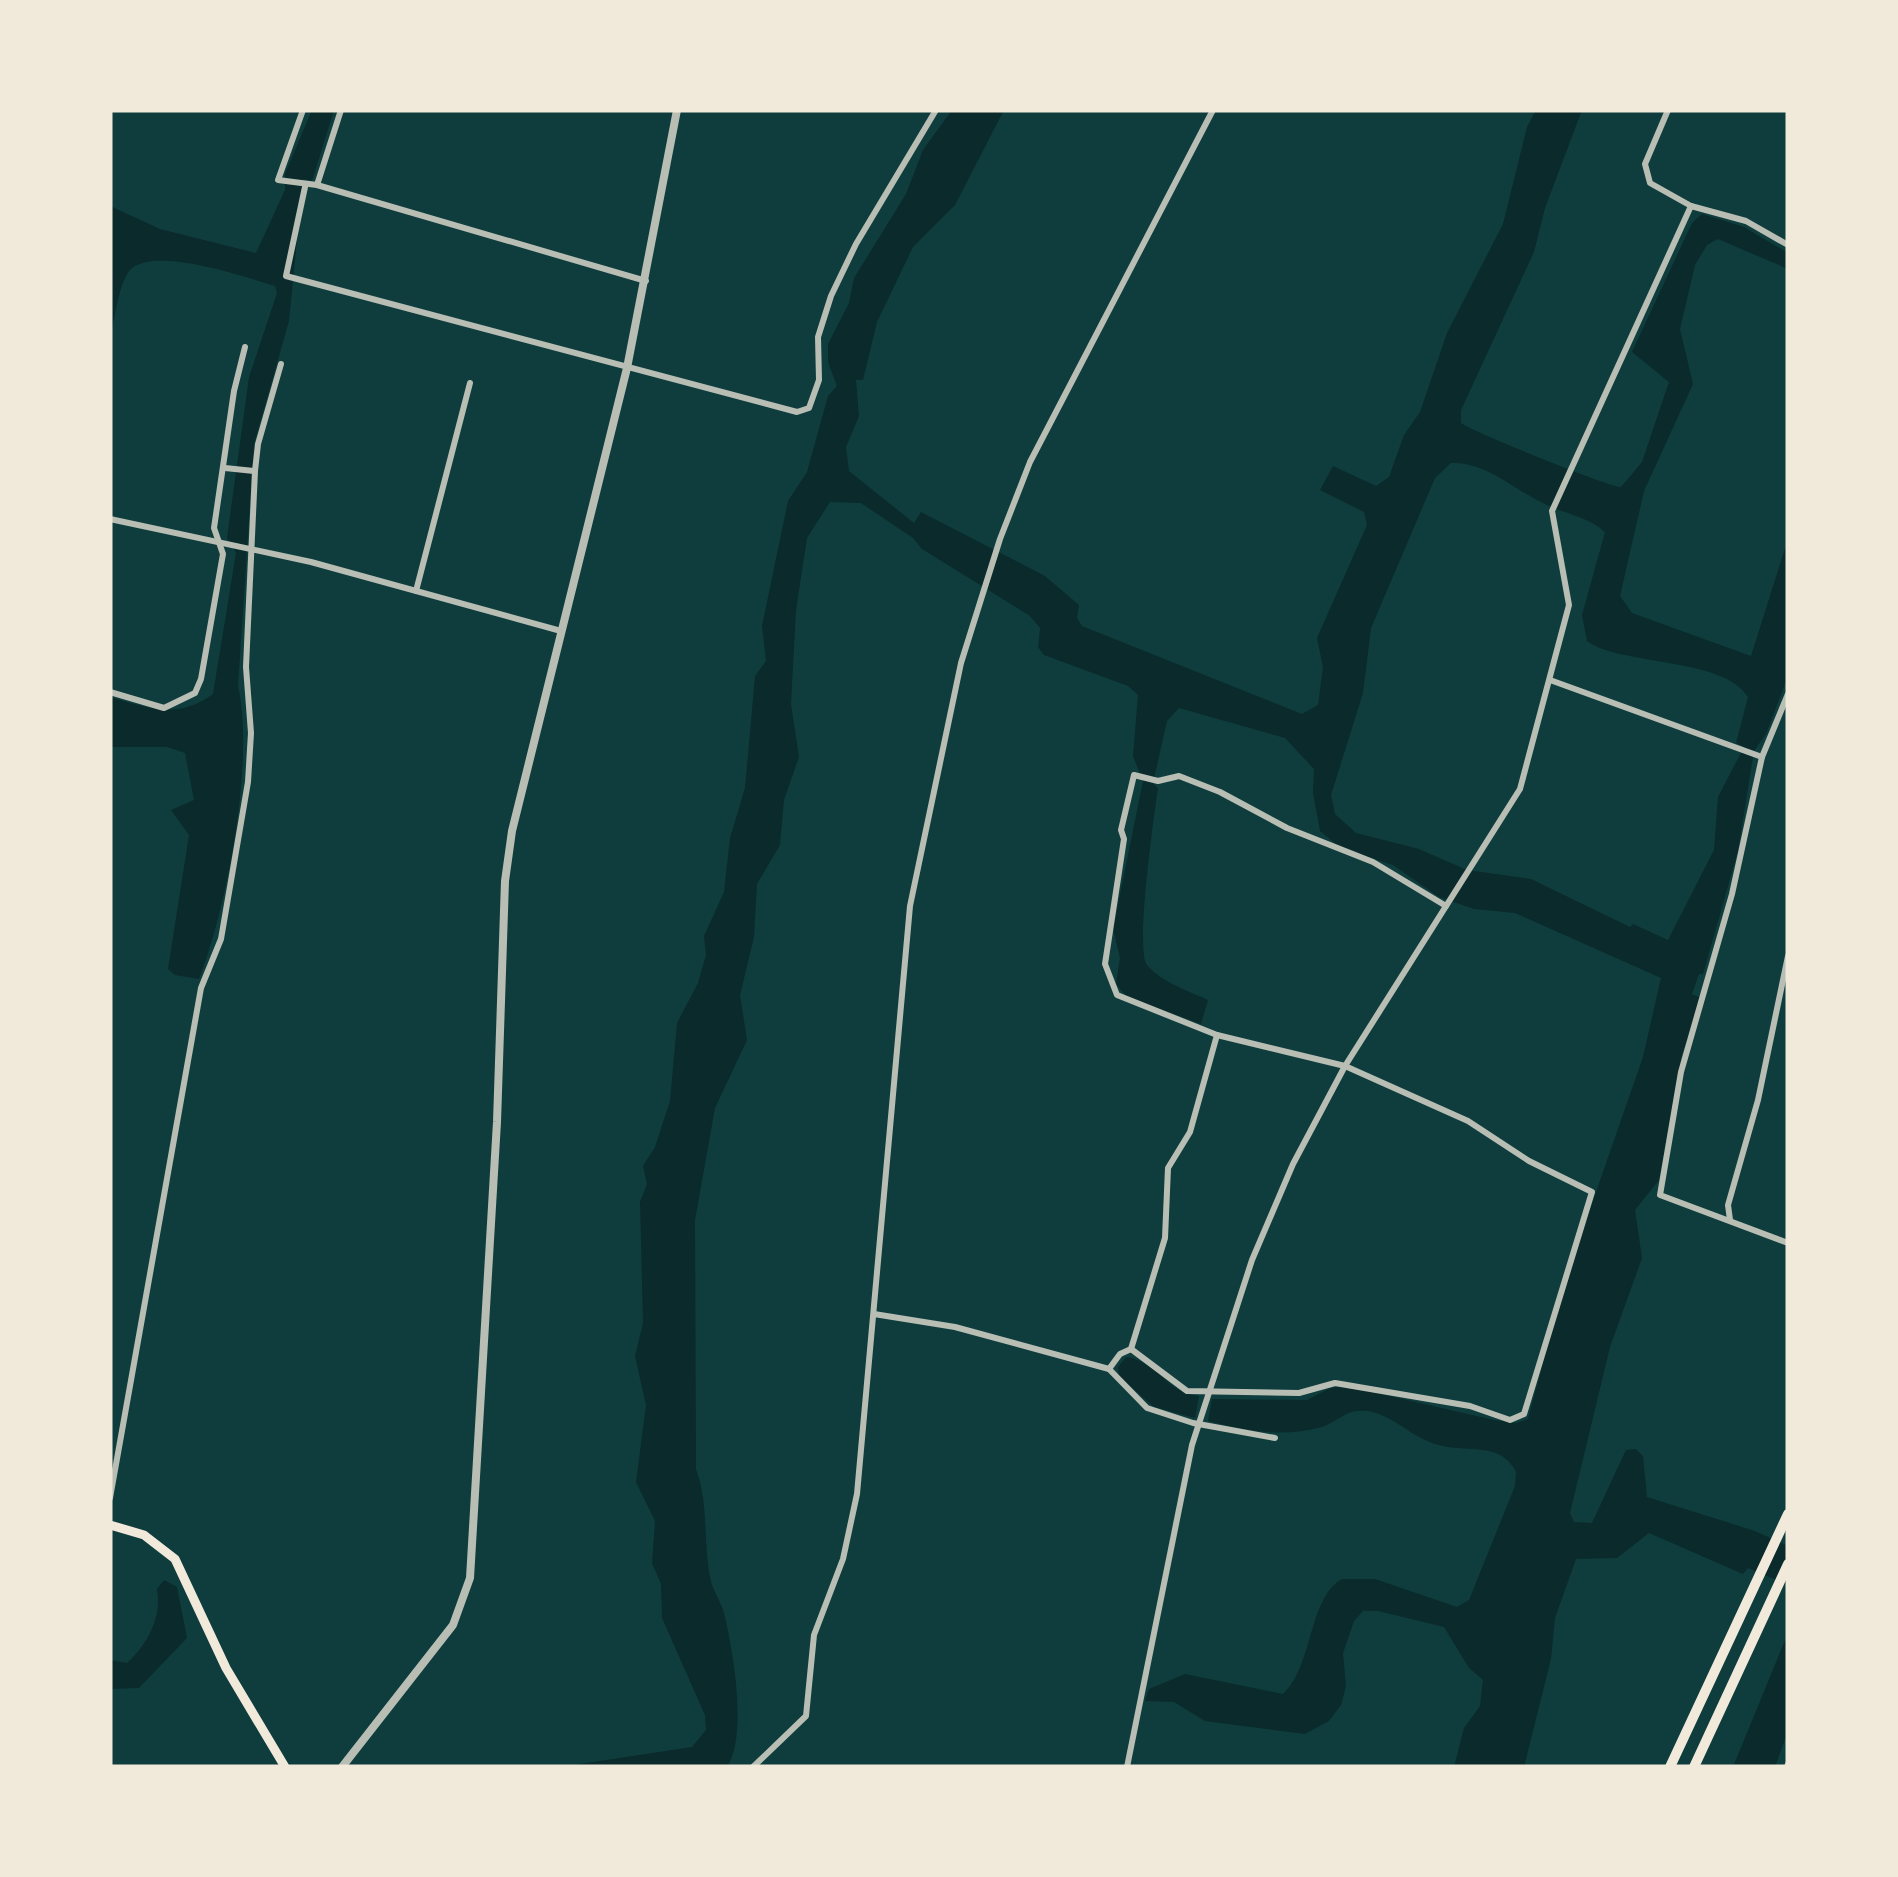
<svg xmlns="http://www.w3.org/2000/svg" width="1898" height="1877" font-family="Jost,sans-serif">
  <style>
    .water { fill: #0a2a2b; fill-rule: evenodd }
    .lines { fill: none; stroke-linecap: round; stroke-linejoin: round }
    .minor { stroke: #b8beb3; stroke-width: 6 }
    .tertiary { stroke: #b8beb3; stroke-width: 8 }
    .secondary { stroke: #f1e9da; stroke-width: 9 }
    .primary { stroke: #f1e9da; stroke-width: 10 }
  </style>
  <rect width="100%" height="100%" fill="#0f3d3e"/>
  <g class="water">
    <path d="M312 110H334L312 181 303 179 289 321 254 444 238 686C255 760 227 908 199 979L175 975 168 969 189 835 171 810 194 800 185 753 167 747H110V697C148 708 178 720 213 694L236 553 227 538 249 377 277 293 275 286C246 277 153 245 130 270 118 284 115 320 110 338V206L160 229 256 253 285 190V174Z"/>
    <path d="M952 110H1004L955 205 913 247 877 322 863 380H856L859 416 846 447 849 471 914 523 921 512 1045 576 1079 605 1077 618 1082 626 1302 714 1318 705 1323 667 1317 638 1367 525 1364 512 1320 490 1333 466 1376 486 1389 477 1404 435 1420 412 1447 333 1503 224 1527 127 1536 110H1582L1545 208 1534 252 1461 410V423C1473 432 1612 488 1621 487L1642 462 1669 382 1632 352 1692 223 1702 214 1744 227 1788 253V269L1718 239 1707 245 1695 265 1680 329 1693 384 1644 491 1620 596 1632 613 1751 656 1788 539V676L1766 734 1754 751 1738 851 1703 974H1699L1692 994 1701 998 1682 1054 1659 1180 1635 1210 1642 1258 1610 1347 1570 1513 1574 1522 1592 1523 1626 1450 1636 1449 1643 1456 1647 1497 1755 1531 1788 1546V1585L1748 1568 1743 1574 1649 1533 1617 1558 1576 1559 1555 1618 1551 1659 1524 1767H1454L1464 1728 1480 1706 1483 1680 1469 1668 1444 1627 1378 1611H1363L1354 1621 1343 1653 1346 1686 1341 1705 1329 1721 1305 1734 1205 1721 1174 1702 1145 1701 1149 1689 1185 1674 1283 1694C1314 1665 1308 1598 1342 1579H1375L1457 1607 1469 1600 1515 1486 1516 1472C1501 1440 1464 1454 1435 1444 1408 1436 1387 1408 1357 1411 1345 1412 1334 1423 1322 1427 1281 1438 1249 1431 1208 1421L1212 1399 1307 1400 1330 1388 1346 1386 1494 1420 1516 1423 1528 1419 1563 1287 1643 1057 1661 978 1515 913 1474 909 1439 897 1393 865 1342 849 1320 831 1313 793 1314 769 1285 738 1179 708 1167 721 1153 783 1158 788C1154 815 1135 950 1147 965 1161 982 1189 991 1208 1000L1201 1024 1127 997 1116 984 1120 958 1113 929 1143 781 1133 756 1138 695 1128 686 1044 655 1038 647 1040 628 1030 616 922 549 913 538 861 503 830 502 807 538 796 610 791 704 799 757 784 800 780 845 757 884 754 937 740 995 747 1040 715 1108 695 1220 696 1469C709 1505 703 1540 710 1577 712 1590 721 1601 724 1613 733 1650 748 1735 727 1767H560L692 1747 706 1730 705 1715 662 1618 661 1584 652 1563 655 1521 636 1482 646 1405 635 1356 643 1323 640 1202 647 1184 643 1166 655 1147 670 1101 677 1023 698 983 706 955 704 936 724 892 730 838 745 788 755 676 766 661 762 626 788 501 807 472 828 396 837 386 828 362V344L849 303 854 278 906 194 923 150ZM1451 463C1486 461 1517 492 1547 505 1566 514 1589 517 1605 532L1582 615 1587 641C1621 666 1724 657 1748 697L1736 743 1744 747 1718 797 1714 850 1668 940 1633 924 1630 927 1531 879 1467 870 1419 849 1356 833 1335 814 1331 795 1363 693 1371 628 1435 478Z"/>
    <path d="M1126 1357C1158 1361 1166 1393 1199 1396L1195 1418 1154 1407 1119 1376 1118 1367Z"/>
    <path d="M164 1580 177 1587 187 1638 139 1688 110 1689V1660L127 1663C148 1644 162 1617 157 1589Z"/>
    <polygon points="1788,1633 1788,1731 1775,1767 1733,1767"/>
  </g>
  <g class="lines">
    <g class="minor">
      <polyline points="303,110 278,180 317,185 646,281"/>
      <polyline points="1668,110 1645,164 1650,183 1691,206 1746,221 1788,245"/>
      <polyline points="317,185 341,110"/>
      <polyline points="305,187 286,276 797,412 809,408 819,380 818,337 831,296 856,244 936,110"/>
      <polyline points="225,468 254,471"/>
      <polyline points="110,519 311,562 561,631"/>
      <polyline points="416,591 470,383"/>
      <polyline points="1550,680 1762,757"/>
      <polyline points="110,692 164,708 195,693 201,679 223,554 214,528 234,391 245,347"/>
      <polyline points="1788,694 1762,757 1732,894 1681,1072 1660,1195 1788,1243"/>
      <polyline points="1730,1220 1728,1205 1758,1100 1788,956"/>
      <polyline points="874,1314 955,1327 1109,1369 1147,1408 1193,1423 1275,1438"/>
      <polyline points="1131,1349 1165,1238 1168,1168 1190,1132 1217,1035"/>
      <polyline points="1109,1369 1120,1354 1131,1349 1187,1391 1299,1393 1335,1383 1470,1406 1510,1420 1524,1414 1592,1192 1529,1161 1468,1121 1345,1066 1217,1035 1117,995 1105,964 1124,839 1121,830 1134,775 1158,781 1179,776 1220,792 1287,828 1373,862 1446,906"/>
      <polyline points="110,1498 201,988 221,939 248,782 251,733 246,667 255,471 258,444 281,364"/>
      <polyline points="753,1767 806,1716 814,1635 843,1559 857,1494 910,906 961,663 1000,539 1030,462 1213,110"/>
      <polyline points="1127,1767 1192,1445 1252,1260 1293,1164 1345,1066 1520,789 1569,605 1552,511 1691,206"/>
      <polyline points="1787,1767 1788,1764"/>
    </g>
    <polyline class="tertiary" points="342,1767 453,1625 470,1578 497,1122 505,881 512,831 627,368 677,110"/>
    <polyline class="secondary" points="110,1525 144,1535 175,1559 226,1668 285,1767"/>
    <g class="primary">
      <polyline points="1670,1767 1788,1514"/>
      <polyline points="1694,1767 1788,1564"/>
    </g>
  </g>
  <rect width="1898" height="1877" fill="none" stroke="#f1e9da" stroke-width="225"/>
</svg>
